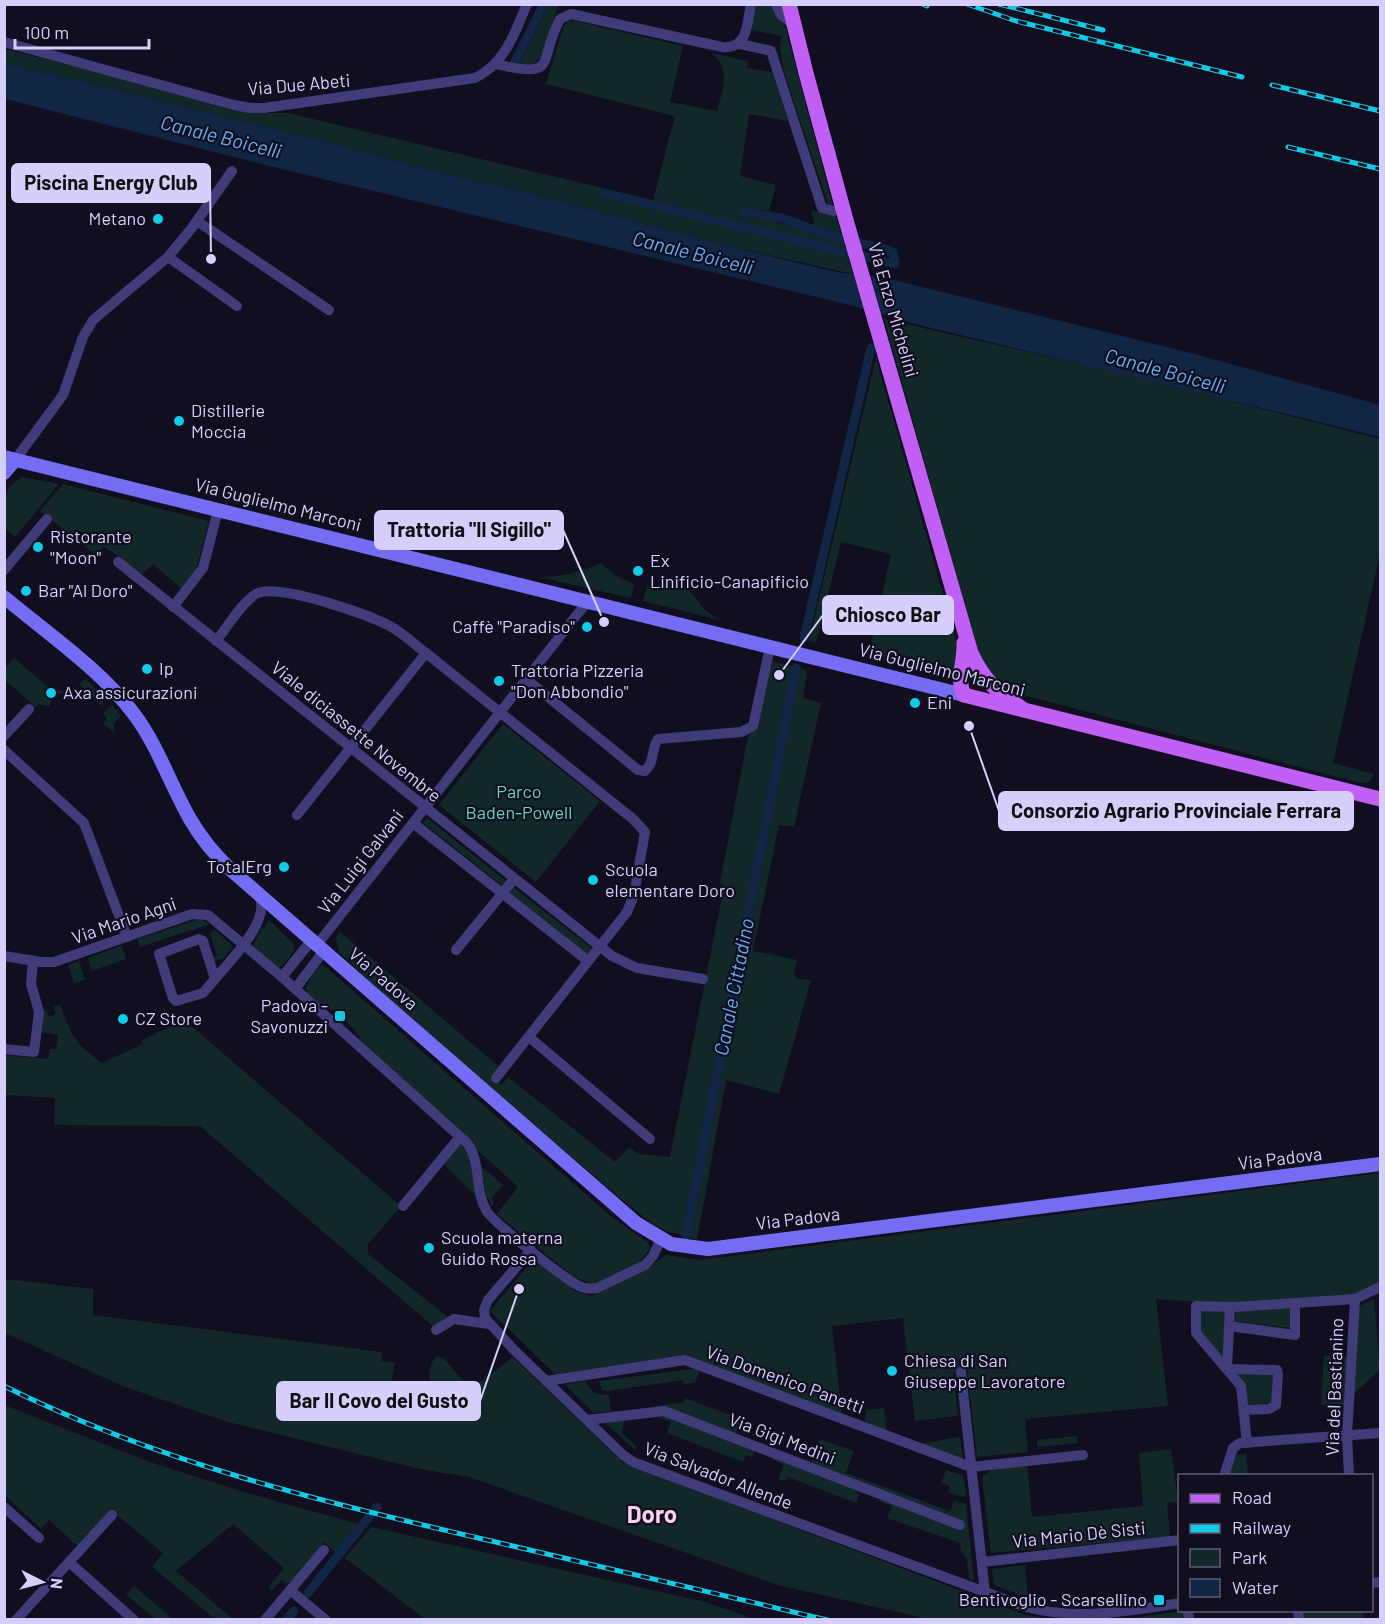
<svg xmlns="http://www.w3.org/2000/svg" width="1385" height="1624" font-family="Barlow,sans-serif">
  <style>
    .green { fill: #122828 }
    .water { fill: #112544 }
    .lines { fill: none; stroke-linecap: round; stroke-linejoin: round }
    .canal { stroke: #112544; stroke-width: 9 }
    .street { stroke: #403c7a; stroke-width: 10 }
    .secondary { stroke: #746df4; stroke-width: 14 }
    .primary { stroke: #c05ff3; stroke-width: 15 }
    .rail-casing { stroke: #11cbe6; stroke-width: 5 }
    .rail { stroke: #110e1f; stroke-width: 3; stroke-dasharray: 9; stroke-linecap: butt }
    .poi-dot { fill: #11cbe6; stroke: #110e1f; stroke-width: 2 }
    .labels { text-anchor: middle; stroke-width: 4.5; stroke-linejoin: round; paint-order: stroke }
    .street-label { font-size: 18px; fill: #d6cffc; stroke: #110e1f }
    .poi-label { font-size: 18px; fill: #d6cffc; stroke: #110e1f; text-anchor: start }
    .park-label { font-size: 18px; fill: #61d6bc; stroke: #110e1f }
    .water-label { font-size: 20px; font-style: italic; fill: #65aef4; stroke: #110e1f }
    .district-label { font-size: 24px; font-weight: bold; fill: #fcd1eb; stroke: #110e1f }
    .leader { fill: none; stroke: #d6cffc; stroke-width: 2 }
    .callout-dot { fill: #d6cffc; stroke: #110e1f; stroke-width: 2 }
    .callout { fill: #d6cffc; stroke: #d6cffc; stroke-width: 2 }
    .callout-label { font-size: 20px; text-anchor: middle; font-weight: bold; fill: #111 }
  </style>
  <rect width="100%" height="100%" fill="#110e1f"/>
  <g class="green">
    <polygon points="549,5 558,5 541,57 532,65 520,63"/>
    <polygon points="756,5 773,5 785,26 833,206 828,204 784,72 780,48 782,36 751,30"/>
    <path d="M568 21H575L683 46 670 102 717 111C723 88 732 71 711 53L748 61 747 68 772 72 788 121 749 114 740 176 776 185 769 211 742 208 741 217 769 220 812 232 814 222 811 210 836 216 853 274 732 247 513 189 449 175 335 144 5 63V49L262 113H288L653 200 675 116 546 84 563 28Z"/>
    <path d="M884 319 1124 374 1380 439V554L1333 763 1374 774 1370 782 1362 783 1330 775 1015 693C990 682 987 676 978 651Z"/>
    <polygon points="876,358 958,647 955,670 947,675 868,657 891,554 841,542 816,643 809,641"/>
    <path d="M22 477 59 484 15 537 5 528C4 506 0 489 22 477Z"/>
    <polygon points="63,484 209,521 197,567 182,589 153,564 142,574 104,546 96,555 40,511"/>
    <path d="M601 563 616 576 634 584 631 598 539 577C561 577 581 572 601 563Z"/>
    <polygon points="684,584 705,610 720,620 643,601 647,586 665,587"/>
    <polygon points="14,658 53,691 55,689 58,692 60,690 64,693 56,693 49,706 39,704 36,707 5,680 5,668"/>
    <polygon points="770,661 807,670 803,698 821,703 794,827 779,825 753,951 797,960 794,972 796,978 811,980 779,1094 726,1080 697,1240 666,1231 654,1225 621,1199 403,1012 339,952 336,938 339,931 501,1068 493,1078 502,1085 508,1077 615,1162 629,1147 638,1154 670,1157 724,887 720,883 748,736 758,725"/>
    <polygon points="85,679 102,695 103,707 79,685"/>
    <polygon points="112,705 121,716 114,723 114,733 103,723 107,718 103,713"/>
    <polygon points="503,724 600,801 536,882 439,805"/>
    <polygon points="427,818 507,882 503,886 423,823"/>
    <polygon points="513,887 594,950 589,956 508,892"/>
    <polygon points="200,919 210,924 140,947 137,939"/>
    <path d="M269 920 294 944C295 955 284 963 277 971L251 949 262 928H264Z"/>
    <polygon points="215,930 233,946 224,958 212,962 211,959 217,956 210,933"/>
    <polygon points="122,945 126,959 92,971 88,958"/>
    <polygon points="79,961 85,980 74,983 68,965"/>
    <path d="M322 964 607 1213 648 1243 650 1248 639 1263 596 1283H590L574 1277 497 1214 518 1187 367 1050C358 1032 349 1023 333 1010 327 1006 318 1005 312 1000 298 988 314 973 322 964Z"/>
    <path d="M60 1005C73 1038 74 1042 102 1063L143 1044 141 1041 183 1020 190 1025 401 1206 368 1244V1254L447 1316 434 1327 200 1126 54 1125 55 1098 5 1095 4 1055 48 1059 50 1049H56L58 1035 41 1032 42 1014 46 1009 49 1017 56 1014 54 1007Z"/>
    <path d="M460 1144C474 1156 474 1180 477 1197L444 1164Z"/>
    <polygon points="481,1166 503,1185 492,1197 494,1204 492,1206 486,1195"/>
    <polygon points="1380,1173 1380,1285 1355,1297 1231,1304 1156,1299 1168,1406 1025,1419 1028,1452 977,1457 967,1370 953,1372 958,1416 915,1421 903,1318 832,1326 842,1415 684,1357 555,1374 490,1311 535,1257 576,1292 592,1296 645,1270 666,1255 699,1260"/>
    <path d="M5 1279 93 1289V1315L382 1352 381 1361 395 1363 391 1384 392 1393 415 1411 435 1389C427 1378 427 1366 437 1356L444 1359 463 1380 482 1381 513 1357 622 1462 674 1482 1025 1615 1052 1619H928L778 1585 469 1477 420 1469 228 1422 125 1387 5 1333Z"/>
    <polygon points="1374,1299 1380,1370 1354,1393 1357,1307"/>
    <polygon points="1291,1308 1290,1328 1235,1321 1236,1312"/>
    <polygon points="1201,1309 1227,1309 1224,1361 1200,1331"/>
    <polygon points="1324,1356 1347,1357 1344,1406 1321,1405"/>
    <polygon points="701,1368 695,1383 684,1384 683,1380 608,1391 602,1390 599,1381"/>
    <polygon points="1238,1373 1273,1373 1272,1403 1247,1404 1246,1385"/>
    <path d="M586 1381C589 1392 598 1395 609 1395L611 1411 594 1413 567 1387V1384Z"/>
    <polygon points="685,1398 741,1419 735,1436 812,1462 813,1459 819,1461 821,1456 815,1453 819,1439 854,1451 846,1473 950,1511 954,1501 966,1504 974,1581 969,1579 967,1559 961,1551 960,1543 887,1518 892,1506 879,1501 882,1495 858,1489 856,1493 859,1494 856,1503 788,1477 786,1481 778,1479 784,1464 772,1460 775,1454 755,1449 752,1457 746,1455 743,1462 667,1433 671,1422 652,1415 625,1419 622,1433 637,1447 635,1450 603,1421 611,1413 685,1402"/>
    <polygon points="4,1405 150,1462 247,1493 359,1524 335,1552 325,1542 291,1583 289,1582 286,1584 281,1580 272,1591 268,1588 284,1568 233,1524 176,1571 233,1619 215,1619 152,1567 163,1553 111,1510 77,1546 49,1520 41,1529 5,1495"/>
    <polygon points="884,1408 887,1432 865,1422 866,1410"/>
    <polygon points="1077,1436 1078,1443 1037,1447 1037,1440"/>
    <polygon points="960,1437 963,1460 918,1444"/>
    <polygon points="1171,1449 1178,1502 1167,1503 1170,1537 991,1553 982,1477 992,1469 1027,1464 1032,1517 1143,1506 1139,1453"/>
    <polygon points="1246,1454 1248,1475 1227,1476 1234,1455"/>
    <polygon points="946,1470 964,1476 966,1497 948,1493 950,1486 941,1483"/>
    <polygon points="371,1527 702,1601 755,1619 425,1619 345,1558"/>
    <polygon points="1025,1565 1028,1598 994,1585 992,1569"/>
    <polygon points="134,1586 173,1619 156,1619 126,1595"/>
    <polygon points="1185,1611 1186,1620 1114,1620"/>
    <polygon points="1303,1611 1363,1611 1364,1619 1304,1619"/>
  </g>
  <polygon class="water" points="5,63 335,144 449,175 513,189 732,247 836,272 886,278 1191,353 1380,405 1380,437 919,325 850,305 290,171 5,99"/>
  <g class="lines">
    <g class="canal">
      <polyline points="515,62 544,4"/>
      <polyline points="604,193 895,264 893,252 885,249 828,235 782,218 742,212"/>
      <polyline points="804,638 871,348"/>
      <polyline points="686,1235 796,668"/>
      <polyline points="308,1593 377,1507"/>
      <polyline points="286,1620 294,1611"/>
    </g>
    <g class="street">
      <polyline points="776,4 781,15 793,24"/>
      <path d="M4 42 234 105 250 108H264L475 78C505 64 515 32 527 4"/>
      <polyline points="740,44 771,51 822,208 834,211"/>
      <path d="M495 64C560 79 537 63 560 19L571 14 722 47C748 50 747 23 751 4"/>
      <polyline points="197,221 329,310"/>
      <polyline points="168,257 237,306"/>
      <polyline points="15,460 63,395 83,337 93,320 168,257 191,229 232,171"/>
      <polyline points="118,562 612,956 637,968 703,979"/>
      <polyline points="4,570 47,519"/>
      <polyline points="173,607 203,568 218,510"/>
      <path d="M216 641C226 629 244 599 258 593 281 584 367 614 390 626 403 633 414 644 426 653L633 819 645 832 634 895 627 912 496 1078"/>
      <path d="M526 679 638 770 645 771C655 763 651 748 658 739L741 732 753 726 770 647"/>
      <polyline points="4,736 29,709"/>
      <polyline points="4,750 84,823 127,937"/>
      <polyline points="297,815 426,653"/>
      <polyline points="413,823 588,961"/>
      <polygon points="199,939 203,941 215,979 203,993 176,1001 173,998 159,954"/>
      <polyline points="316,946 587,602"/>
      <polyline points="456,950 514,879"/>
      <path d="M4 956 41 962H54L192 914 208 915 282 977 467 1143C482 1163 474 1189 486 1210 493 1223 564 1278 579 1286 585 1289 591 1289 597 1288L645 1265 653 1256 661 1239"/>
      <polyline points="282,977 311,941"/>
      <path d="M214 980C229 962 272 920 259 896"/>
      <polyline points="295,989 323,952"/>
      <polyline points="529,1037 650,1139"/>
      <polyline points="4,1049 34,1052 39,1012 31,984 33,961"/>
      <polyline points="403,1206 460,1137"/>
      <path d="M531 1250 488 1300 484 1310 485 1318 513 1349 623 1455 633 1462 1026 1607C1080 1621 1126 1611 1180 1603"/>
      <polyline points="1230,1307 1227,1369 1277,1370 1278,1374 1276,1405 1269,1409 1244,1410"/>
      <polyline points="1229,1326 1295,1335 1295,1303"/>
      <polyline points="436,1330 454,1319 489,1324"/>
      <polyline points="961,1372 985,1593"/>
      <polyline points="546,1381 685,1360 971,1467 1083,1455"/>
      <polyline points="587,1420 664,1411 960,1525"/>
      <polyline points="1247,1443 1241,1386 1196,1333 1196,1306 1235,1307 1355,1299 1380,1287"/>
      <polyline points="1224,1476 1233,1448 1240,1443 1380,1433"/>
      <polyline points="1349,1476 1347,1435 1355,1299"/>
      <polyline points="4,1507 39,1538"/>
      <polyline points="69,1562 134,1620"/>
      <polyline points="982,1562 1180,1540"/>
      <polyline points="1372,1583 1380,1582"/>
      <polyline points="290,1590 326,1620"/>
      <polyline points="1188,1610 1189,1620"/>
      <polyline points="1298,1610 1299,1620"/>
      <polyline points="16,1620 112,1515"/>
      <polyline points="265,1620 324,1550"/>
    </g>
    <g class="secondary">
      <polyline points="4,457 964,695"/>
      <polyline points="4,473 15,460"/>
      <path d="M4 597C47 633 100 669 134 714 158 746 170 784 190 819 201 838 214 854 230 869L636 1223 671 1244 708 1249 1380 1164"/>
    </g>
    <g class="primary">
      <path d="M789 4 806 73 846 220 971 653C985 683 998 692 1024 710"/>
      <path d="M964 643C965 661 956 680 964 695"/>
      <polyline points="964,695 1380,799"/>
    </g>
    <defs>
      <g id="rail">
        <polyline points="923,4 927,6"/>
        <polyline points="967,4 1016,21 1242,77"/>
        <polyline points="999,4 1103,30"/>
        <polyline points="1272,85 1380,111"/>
        <polyline points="1288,147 1380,169"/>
        <path d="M4 1386C157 1462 322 1502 487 1540 601 1567 714 1593 827 1620"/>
      </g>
    </defs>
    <use href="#rail" class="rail-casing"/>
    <use href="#rail" class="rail"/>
  </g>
  <g class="poi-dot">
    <circle cx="158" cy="219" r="6"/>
    <circle cx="179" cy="421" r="6"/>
    <circle cx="38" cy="547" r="6"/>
    <circle cx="638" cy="571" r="6"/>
    <circle cx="26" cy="591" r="6"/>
    <circle cx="587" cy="627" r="6"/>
    <circle cx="147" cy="669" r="6"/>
    <circle cx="499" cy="681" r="6"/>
    <circle cx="51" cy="693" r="6"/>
    <circle cx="915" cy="703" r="6"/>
    <circle cx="284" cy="867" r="6"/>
    <circle cx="593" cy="880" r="6"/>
    <rect x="334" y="1010" width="12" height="12" rx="3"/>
    <circle cx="123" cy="1019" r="6"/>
    <circle cx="429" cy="1248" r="6"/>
    <circle cx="892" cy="1371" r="6"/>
    <rect x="1153" y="1594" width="12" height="12" rx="3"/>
  </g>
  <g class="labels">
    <g class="street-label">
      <text transform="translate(299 85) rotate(-5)" y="6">Via Due Abeti</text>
      <text transform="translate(893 310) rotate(74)" y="6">Via Enzo Michelini</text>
      <text transform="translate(278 505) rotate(14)" y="6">Via Guglielmo Marconi</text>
      <text transform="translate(942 670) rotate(14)" y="6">Via Guglielmo Marconi</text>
      <text transform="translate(356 732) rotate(39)" y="6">Viale diciassette Novembre</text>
      <text transform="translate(361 862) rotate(-52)" y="6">Via Luigi Galvani</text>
      <text transform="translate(124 921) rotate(-19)" y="6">Via Mario Agni</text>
      <text transform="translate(383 979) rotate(41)" y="6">Via Padova</text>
      <text transform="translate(1280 1159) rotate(-7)" y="6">Via Padova</text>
      <text transform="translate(798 1219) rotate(-7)" y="6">Via Padova</text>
      <text transform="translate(785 1380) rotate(20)" y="6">Via Domenico Panetti</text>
      <text transform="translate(1335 1387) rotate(-88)" y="6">Via del Bastianino</text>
      <text transform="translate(782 1439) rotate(21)" y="6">Via Gigi Medini</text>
      <text transform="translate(718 1476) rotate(21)" y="6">Via Salvador Allende</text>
      <text transform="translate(1079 1535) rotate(-6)" y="6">Via Mario Dè Sisti</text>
    </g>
    <g class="poi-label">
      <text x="146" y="225" text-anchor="end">Metano</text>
      <text x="191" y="417">Distillerie<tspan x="191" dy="21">Moccia</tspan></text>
      <text x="50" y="543">Ristorante<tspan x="50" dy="21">"Moon"</tspan></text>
      <text x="650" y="567">Ex<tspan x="650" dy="21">Linificio-Canapificio</tspan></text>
      <text x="38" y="597">Bar "Al Doro"</text>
      <text x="575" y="633" text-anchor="end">Caffè "Paradiso"</text>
      <text x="159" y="675">Ip</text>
      <text x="511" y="677">Trattoria Pizzeria<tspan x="511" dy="21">"Don Abbondio"</tspan></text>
      <text x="63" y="699">Axa assicurazioni</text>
      <text x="927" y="709">Eni</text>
      <text x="272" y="873" text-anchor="end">TotalErg</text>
      <text x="605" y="876">Scuola<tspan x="605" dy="21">elementare Doro</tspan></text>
      <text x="328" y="1012" text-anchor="end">Padova -<tspan x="328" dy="21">Savonuzzi</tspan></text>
      <text x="135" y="1025">CZ Store</text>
      <text x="441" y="1244">Scuola materna<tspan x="441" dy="21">Guido Rossa</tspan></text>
      <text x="904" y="1367">Chiesa di San<tspan x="904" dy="21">Giuseppe Lavoratore</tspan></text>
      <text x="1147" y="1606" text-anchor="end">Bentivoglio - Scarsellino</text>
    </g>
    <g class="park-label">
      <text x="519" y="798">Parco<tspan x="519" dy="21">Baden-Powell</tspan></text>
    </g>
    <g class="water-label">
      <text transform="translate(221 137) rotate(14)" y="7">Canale Boicelli</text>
      <text transform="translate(693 253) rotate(14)" y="7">Canale Boicelli</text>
      <text transform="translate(1165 371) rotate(15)" y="7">Canale Boicelli</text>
      <text transform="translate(734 987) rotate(-79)" y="7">Canale Cittadino</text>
    </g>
    <g class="district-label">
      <text x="652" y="1523">Doro</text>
    </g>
  </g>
  <path class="leader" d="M211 259L210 183M604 622L563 530M779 675L823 615M969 726L999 811M519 1289L480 1401"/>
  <g class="callout-dot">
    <circle cx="211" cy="259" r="6"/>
    <circle cx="604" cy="622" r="6"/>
    <circle cx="779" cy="675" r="6"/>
    <circle cx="969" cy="726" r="6"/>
    <circle cx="519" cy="1289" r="6"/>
  </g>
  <g class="callout">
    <rect x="12" y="164" width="198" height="38" rx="6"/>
    <rect x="375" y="511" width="188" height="38" rx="6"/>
    <rect x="823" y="596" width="130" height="38" rx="6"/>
    <rect x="999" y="792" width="354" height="38" rx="6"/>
    <rect x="277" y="1382" width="203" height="38" rx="6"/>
  </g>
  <g class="callout-label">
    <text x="111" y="190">Piscina Energy Club</text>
    <text x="469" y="537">Trattoria "Il Sigillo"</text>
    <text x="888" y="622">Chiosco Bar</text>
    <text x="1176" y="818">Consorzio Agrario Provinciale Ferrara</text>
    <text x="379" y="1408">Bar Il Covo del Gusto</text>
  </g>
  <rect width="1385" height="1624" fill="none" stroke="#d6cffc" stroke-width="12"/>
  <rect x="1178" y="1474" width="195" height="138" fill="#110e1f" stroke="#605b77" stroke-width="1.5"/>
  <rect x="1190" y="1494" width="30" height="9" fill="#c05ff3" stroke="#605b77" stroke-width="1.5"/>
  <text x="1232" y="1504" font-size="18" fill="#d6cffc">Road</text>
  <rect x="1190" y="1524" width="30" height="9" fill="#11cbe6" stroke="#605b77" stroke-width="1.5"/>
  <text x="1232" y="1534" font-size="18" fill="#d6cffc">Railway</text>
  <rect x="1190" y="1549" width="30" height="18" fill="#122828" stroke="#605b77" stroke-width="1.5"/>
  <text x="1232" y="1564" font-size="18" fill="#d6cffc">Park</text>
  <rect x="1190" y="1579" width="30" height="18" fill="#112544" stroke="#605b77" stroke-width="1.5"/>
  <text x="1232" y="1594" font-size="18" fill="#d6cffc">Water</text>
  <g transform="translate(42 1582) rotate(96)" stroke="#110e1f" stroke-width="4.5" paint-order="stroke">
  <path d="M0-4.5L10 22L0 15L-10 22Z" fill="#d6cffc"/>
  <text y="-9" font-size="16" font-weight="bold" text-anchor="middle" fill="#d6cffc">N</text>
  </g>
  <path d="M15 39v9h134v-9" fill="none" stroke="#d6cffc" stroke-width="3"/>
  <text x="24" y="39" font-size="18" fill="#d6cffc" stroke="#110e1f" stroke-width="4.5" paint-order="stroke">100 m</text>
</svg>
